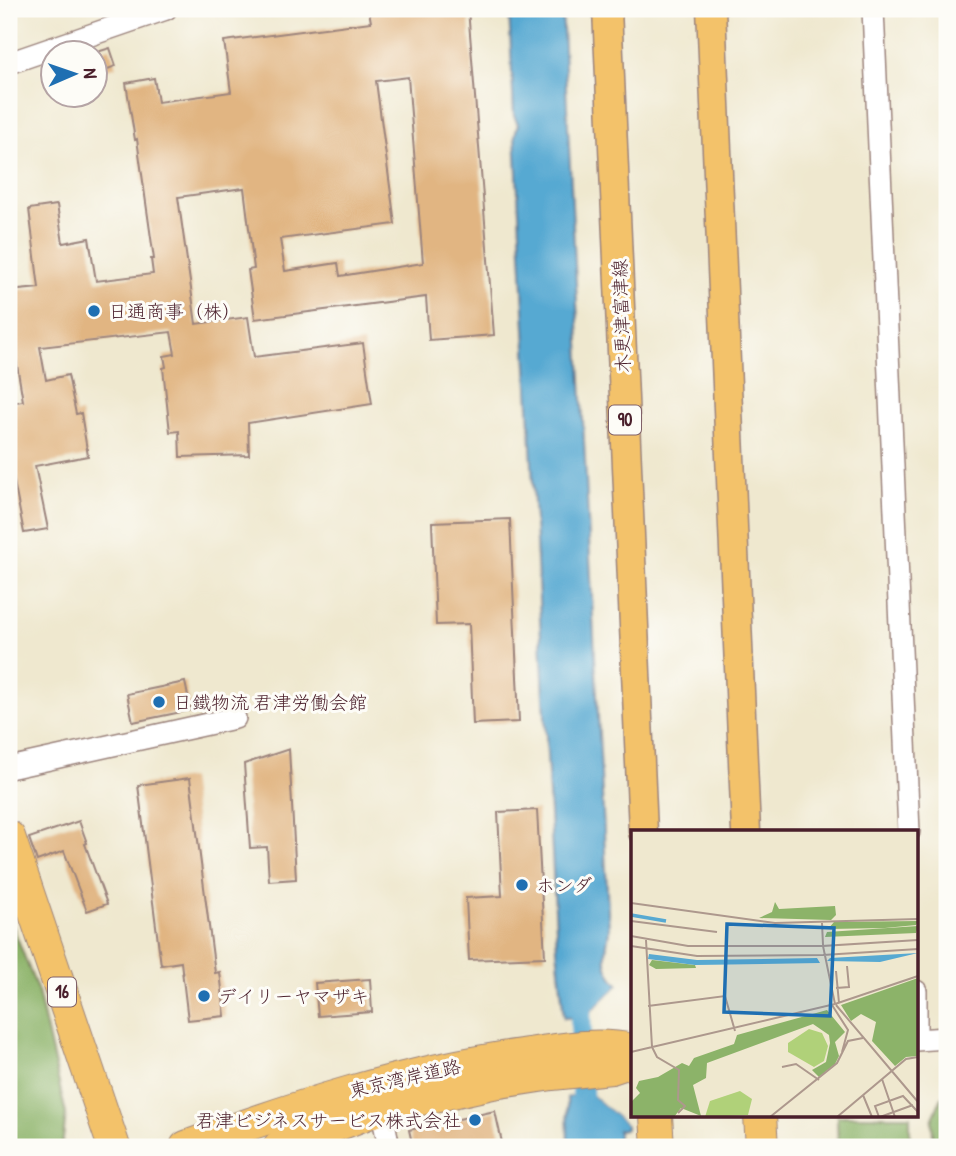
<svg xmlns="http://www.w3.org/2000/svg" width="956" height="1156" font-family="'Patrick Hand','Klee One',sans-serif">
  <style>
    .forest { fill: #8cb369; stroke: #6b694a; stroke-width: 2 }
    .water { fill: #57a9d2; stroke: #50647e; stroke-width: 2 }
    .pier { fill: #efe8cf }
    .lines { fill: none; stroke-linecap: round; stroke-linejoin: round }
    .canal { stroke: #57a9d2; stroke-width: 21 }
    .building { fill: #e1b582; fill-rule: evenodd }
    .minor-casing { stroke: #9c847d; stroke-width: 24 }
    .major-casing { stroke: #9c847d; stroke-width: 31 }
    .highway-casing { stroke: #9c847d; stroke-width: 34 }
    .minor { stroke: #fff; stroke-width: 21 }
    .major { stroke: #f3c26a; stroke-width: 28 }
    .highway { stroke: #f3c26a; stroke-width: 32 }
    .poi-dot { fill: #1f6fb2; stroke: #fdfcf7; stroke-width: 2.5 }
    .labels { text-anchor: middle; stroke-width: 6; stroke-linejoin: round; paint-order: stroke }
    .shield { fill: #fdfcf7; stroke: #806168; stroke-width: 2 }
    .shield-label { font-size: 18px; font-weight: bold; fill: #4a1f2b }
    .poi-label { font-size: 19px; fill: #4a1f2b; stroke: #fdfcf7; text-anchor: start }
    .street-label { font-size: 19px; fill: #4a1f2b; stroke: #fdfcf7 }
    .inset-river { fill: none; stroke: #57a9d2; stroke-width: 3.5 }
    .inset-road { fill: none; stroke: #ad988d; stroke-width: 2 }
    .view { fill: #1f6fb2; fill-opacity: 0.15; stroke: #1f6fb2; stroke-width: 3.5 }
    .inset-edge { fill: none; stroke: #4a1f2b; stroke-width: 3.5 }
  </style>
  <rect width="100%" height="100%" fill="#fdfcf7"/>
  <filter id="ink" filterUnits="userSpaceOnUse"><feTurbulence type="fractalNoise" baseFrequency=".0143" numOctaves="2"/><feDisplacementMap in="SourceGraphic" scale="14" xChannelSelector="R" yChannelSelector="G"/><feConvolveMatrix kernelMatrix="1 2 1 2 8 2 1 2 1" color-interpolation-filters="sRGB"/></filter>
  <filter id="wash" filterUnits="userSpaceOnUse"><feTurbulence type="fractalNoise" baseFrequency=".00686" numOctaves="4" result="noise"/><feDisplacementMap in="SourceGraphic" scale="28" xChannelSelector="R" yChannelSelector="G"/><feGaussianBlur stdDeviation="1.57" result="paint"/><feColorMatrix in="noise" values="0 0 0 0 0 0 0 0 0 0 0 0 0 0 0 0 0 1.4 0 .05"/><feComposite in="paint" operator="in"/></filter>
  <g filter="url(#wash)">
    <rect width="100%" height="100%" fill="#efe8cf"/>
    <g class="forest">
      <polygon points="9,916 38,992 66,1114 62,1147 9,1147"/>
      <polygon points="947,1095 947,1147 930,1147 933,1136 932,1121 942,1096"/>
      <polygon points="837,1116 910,1116 910,1147 838,1147"/>
    </g>
    <g class="water">
      <path d="M509 9H562L609 930C606 954 600 966 619 985L586 1017 564 1018 557 949 515 135 518 124 514 116Z"/>
      <polygon points="592,1094 626,1124 626,1129 618,1130 618,1147 568,1147 567,1097"/>
    </g>
    <g class="pier">
      <polygon points="622,982 622,987 588,1020 563,1021 561,1020 586,1017"/>
      <polygon points="593,1091 628,1122 629,1127 592,1094 564,1097 567,1094"/>
    </g>
    <g class="lines">
      <polyline class="canal" points="580,988 584,1147"/>
    </g>
    <g id="blocks">
      <g class="building">
        <path d="M386 9H468L494 335 429 340 426 297 255 319 248 270 254 269 244 188 178 197 196 324 248 317 254 357 363 343 372 404 248 423 249 455 180 457 179 431 170 432 163 368 166 367 164 356 175 354 171 332 40 347 46 380 68 375 76 414 81 413 88 456 35 466 48 529 24 533 12 471 9 472V403L23 401 16 359 9 291 39 288 29 209 57 205 63 243 89 238 96 281 153 274 151 259H154L137 139 135 140 126 83 154 78 158 102 231 92 224 41 371 22 369 11ZM408 77 423 263 340 276 338 263 285 271 280 239 395 224 376 81Z"/>
        <polygon points="110,48 116,66 94,74 94,53"/>
        <polygon points="510,519 519,722 473,724 469,624 436,625 432,522"/>
        <polygon points="185,682 191,710 133,722 127,694"/>
        <polygon points="289,749 296,879 269,881 267,847 250,848 244,764"/>
        <polygon points="190,778 215,973 220,972 225,1016 188,1020 181,962 161,965 138,785"/>
        <polygon points="537,810 545,957 469,960 466,898 502,896 498,812"/>
        <polygon points="79,821 87,843 85,844 107,904 87,911 64,851 37,861 29,838"/>
        <polygon points="370,979 372,1012 318,1016 315,983"/>
        <polygon points="495,1111 503,1147 413,1147 409,1130"/>
      </g>
    </g>
  </g>
  <g filter="url(#ink)">
    <use href="#blocks" fill-opacity="0" stroke="#9c847d" stroke-width="2"/>
    <g class="lines">
      <defs>
        <g id="minor">
          <polyline points="873,9 909,832"/>
          <polyline points="9,63 166,9"/>
          <polyline points="9,768 235,718"/>
          <polyline points="916,991 916,1039"/>
          <polyline points="916,1040 947,1038"/>
          <polyline points="381,1108 389,1147"/>
        </g>
        <g id="major">
          <polyline points="607,9 643,832"/>
          <polyline points="711,9 746,832"/>
        </g>
        <g id="highway">
          <polyline points="9,837 114,1147"/>
          <polyline points="656,1116 658,1147"/>
          <polyline points="760,1116 762,1147"/>
          <path d="M186 1147C296 1106 403 1072 521 1055 557 1050 596 1042 632 1050"/>
          <polyline points="279,1147 381,1108 493,1083 552,1074 611,1068 632,1061"/>
        </g>
      </defs>
      <use href="#minor" class="minor-casing"/>
      <use href="#major" class="major-casing"/>
      <use href="#highway" class="highway-casing"/>
      <use href="#minor" class="minor"/>
      <use href="#major" class="major"/>
      <use href="#highway" class="highway"/>
    </g>
  </g>
  <g class="poi-dot">
    <circle cx="94" cy="311" r="7"/>
    <circle cx="159" cy="702" r="7"/>
    <circle cx="522" cy="885" r="7"/>
    <circle cx="204" cy="996" r="7"/>
    <circle cx="475" cy="1120" r="7"/>
  </g>
  <g class="labels">
    <g class="shield">
      <rect x="609" y="405.5" width="32" height="29" rx="5"/>
      <rect x="48" y="977.5" width="28" height="29" rx="5"/>
    </g>
    <g class="shield-label">
      <text x="625" y="426">90</text>
      <text x="62" y="998">16</text>
    </g>
    <g class="poi-label">
      <text x="108" y="318">日通商事（株）</text>
      <text x="173" y="709">日鐵物流 君津労働会館</text>
      <text x="536" y="892">ホンダ</text>
      <text x="218" y="1003">デイリーヤマザキ</text>
      <text x="461" y="1127" text-anchor="end">君津ビジネスサービス株式会社</text>
    </g>
    <g class="street-label">
      <text transform="translate(621 316) rotate(-92)" y="7">木更津富津線</text>
      <text transform="translate(405 1078) rotate(-13)" y="7">東京湾岸道路</text>
    </g>
  </g>
  <g transform="translate(631 830)">
    <rect width="287" height="287" fill="#efe8cf"/>
    <path d="M178 199 191 203 197 216 193 231 183 237 157 222V213ZM109 261 121 269 117 285 74 287 79 271Z" fill="#b0d179"/>
    <path d="M144 72 148 79 204 76 205 85 200 90 128 88 141 82ZM287 91 285 95 254 98 197 99 203 92ZM287 96 285 103 194 107 196 102ZM21 130 64 135 65 138 25 139 18 135ZM287 148V226L275 227 264 236 241 211 245 192 230 184 220 191 210 175ZM196 180 214 202 204 212 208 226 204 234 188 247 181 240 195 232 199 213 198 205 182 194 76 233 75 248 62 255 70 286 50 278 43 287H0V272L9 263 5 258 8 251 27 247 51 233 58 236 63 228 103 214 106 205Z" fill="#8cb369"/>
    <path d="M287 123 249 132 196 131 199 128ZM18 124 66 130 186 128 189 133 64 135 17 129Z" fill="#57a9d2"/>
    <path class="inset-river" d="M0 85 35 91"/>
    <path class="inset-road" d="M0 73 144 93 287 89M0 91 86 102M191 93 192 115M0 106 57 116H192M15 110 21 217 26 227 48 240 47 270 54 276 47 283M0 116 66 126 192 125M192 125 287 119M205 141 208 173M205 158 218 157 216 136M204 174 287 146M201 175 217 200 211 222M205 175 287 272M17 176 94 166 104 201M0 222 204 174 192 116 287 110M151 237 165 234 188 250M251 249 264 287M232 265 241 287M139 287 206 233 217 211 232 208M206 287 275 229 287 227M248 287 244 276 272 266 287 282M249 287 282 275"/>
    <path class="view" d="M96 94 203 98 199 186 93 182Z"/>
    <rect width="287" height="287" class="inset-edge"/>
  </g>
  <rect width="956" height="1156" fill="none" stroke="#fdfcf7" stroke-width="35"/>
  <g transform="translate(74 74) rotate(88)"><circle r="33" fill="#fdfcf7" stroke="#b5a4a5" stroke-width="2"/>
  <path d="M0-5L12 26L0 18L-12 26Z" fill="#1f6fb2"/>
  <text y="-10" font-size="19" font-weight="bold" text-anchor="middle" fill="#4a1f2b">N</text>
  </g>
</svg>
